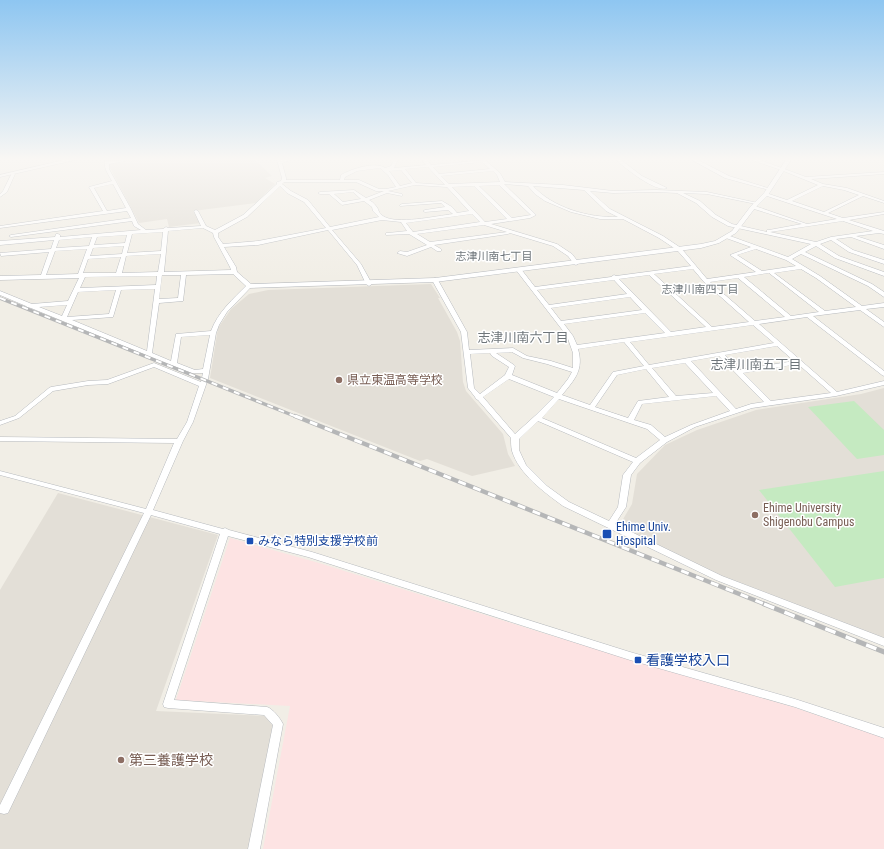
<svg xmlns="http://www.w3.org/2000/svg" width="884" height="849" font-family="'Roboto Condensed','Noto Sans JP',sans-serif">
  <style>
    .education { fill: #e3dfd7 }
    .medical { fill: #fde3e3 }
    .green { fill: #c5eac1 }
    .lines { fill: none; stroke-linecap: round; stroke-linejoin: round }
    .minor-casing { stroke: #b7babe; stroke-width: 1 }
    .tertiary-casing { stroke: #b7babe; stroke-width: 1 }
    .minor { fill: #fff; fill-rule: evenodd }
    .tertiary { fill: #fff; fill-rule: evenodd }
    .rail-far2-casing { stroke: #b5b6b7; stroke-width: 3.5 }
    .rail-far1-casing { stroke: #b5b6b7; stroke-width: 4.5 }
    .rail-casing { stroke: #b5b6b7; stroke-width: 5 }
    .rail-far2 { stroke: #fff; stroke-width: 2; stroke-dasharray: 6; stroke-linecap: butt }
    .rail-far1 { stroke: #fff; stroke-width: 3; stroke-dasharray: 8; stroke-linecap: butt }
    .rail { stroke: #fff; stroke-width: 3.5; stroke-dasharray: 11; stroke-linecap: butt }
    .education-dot { fill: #8d6e63; stroke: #fff; stroke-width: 1.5 }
    .transit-dot { fill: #1a4fb4; stroke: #fff; stroke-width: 1.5 }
    .labels { text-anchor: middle; stroke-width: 3; stroke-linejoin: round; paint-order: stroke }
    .far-neighbourhood-label { font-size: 11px; fill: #6e757a; stroke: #fff }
    .education-label { font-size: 12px; fill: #785e54; stroke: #fff; text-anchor: start }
    .transit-label { font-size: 12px; fill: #164399; stroke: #fff; text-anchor: start }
    .neighbourhood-label { font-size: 13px; fill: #6e757a; stroke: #fff }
    .near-transit-label { font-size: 14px; fill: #164399; stroke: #fff; text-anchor: start }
    .near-education-label { font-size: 14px; fill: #785e54; stroke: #fff; text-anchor: start }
  </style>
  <rect width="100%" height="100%" fill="#f1eee6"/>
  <g class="education">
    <polygon points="134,160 255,160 272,176 265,178 275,184 256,203 193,211 201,223 169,227 167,219 139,223 108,164"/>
    <polygon points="431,284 440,298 438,298 457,332 460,341 463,382 466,391 503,434 508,454 515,466 472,476 427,459 420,461 210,378 218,328 231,309 249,294 268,290"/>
    <polygon points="884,388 884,639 720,575 619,526 632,504 637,474 665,445 697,430 756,410 861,394"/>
    <polygon points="58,493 218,535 156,711 265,716 273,725 248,849 0,849 0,590"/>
  </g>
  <polygon class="medical" points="230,538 319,563 546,634 796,708 884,738 884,849 263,849 290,706 176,700"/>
  <g class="green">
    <polygon points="854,401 884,430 884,455 857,459 808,407"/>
    <polygon points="884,471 884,578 835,587 759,490"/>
  </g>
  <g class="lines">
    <defs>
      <g id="minor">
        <path d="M105 160 109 161 130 160 109 164V169L131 209 138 224 146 230 163 229 166 227 168 228 201 226 194 211 196 210 198 211 206 226 215 230 243 215 277 184V182L281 181 282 178 277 160H291L282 163 286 178V180H340L341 175C351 169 376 161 385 168L391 166 394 160H398L394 168 426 165 422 160H427L431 165 485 160 500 173 505 182 563 185 613 191 656 190 707 192 758 203 756 204 707 194 683 193 700 201 716 215 732 224 767 232V230H769L802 224 751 208V206H755L807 224 837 219 764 195V193H766L787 200 818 185 781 170 752 160H760L806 177 884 172V174L811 179 823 184 847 188 884 201V203L863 196 828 213 843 218 884 212V214L849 220 884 231V234L879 233 856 236 884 245V249L851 237 836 239 853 250 884 260V264L849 252 831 240 820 244 839 256 884 272V276L835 258 816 246 805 252 872 284 884 292V297L868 286 801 254 792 259 820 276 862 306 884 303V307L866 309 884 322V327L860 310 813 316 884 371V376L882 375 807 317 759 324 837 392 884 381V385L836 396 752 408 695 427 667 442 640 463 631 475 626 507 615 524 722 576 884 638V646L716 580 563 506C544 492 519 474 512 451 511 447 511 442 511 438L478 400 476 399 475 397 468 388 461 332 432 280 433 279 435 278 438 280 467 332 469 350 513 348 527 356 551 361 573 368V353L567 336 516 270 517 269H521L535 287 611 277 614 275 616 276 691 266 677 250 659 238 623 219H600L571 212 545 201 535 194 528 186 504 184 536 215 530 218 491 224 557 244 572 254 579 263 576 265 574 264 568 256 553 246 510 233 508 234 434 245 441 249V251H437L431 247 407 256 397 253 400 251 407 252 427 245 409 234 386 235V233H388L407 231 401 222 382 220 332 230 361 264 372 284 369 286 366 284 357 265 328 230 258 245 224 247 236 267 237 272 234 274 186 275 183 301 159 303 152 353 171 361 176 334 211 331C218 312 233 299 247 285L249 284 252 286 227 312 219 325 216 333 208 379 193 422 183 441 153 510 223 529 225 528 229 530 312 552 630 652 795 699 884 728V738L795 707 630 660 308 557 228 536 174 700 267 707C273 709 280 718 283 724L260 849H248L273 725 264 715 168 708 164 707 163 704 220 534 151 515 8 813 4 814 0 813V805L144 513 0 475V471L146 509 174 443 0 441V437L177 439 187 422 199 386 154 367 108 384 88 385 53 391 19 418 0 425V421L15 416 49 388 51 387 88 381 107 380 154 363 201 382 203 373H192L150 357 147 356 146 355 31 308 27 307 26 306 0 295V291L32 304 68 301 79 278 0 280V276L41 275 49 252 1 256 0 253 51 249 54 240 0 245V241L55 237 56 234H58L60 235V237L141 230 134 226 132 221 11 237 9 236 11 235 131 218 127 211 0 228V226L103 211 89 187 112 181C108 174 103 167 105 160ZM482 162 490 169 439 174 433 167ZM428 167 445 185 416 183 405 169ZM380 168 388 175 396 187 386 189H379L359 180H344L345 177 357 171ZM401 170 412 183 400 186 389 171ZM493 171 497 175 500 182 449 184 441 176ZM284 182H356L376 191H384L366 198 354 190 320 192 318 193 320 194H329L342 205 364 201 372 207 373 211 379 217 330 227 308 200 291 191 282 184ZM113 184 126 208 107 211 94 188ZM415 185 447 187 469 211 457 213 452 207 442 201 402 204 400 205V206L441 203 445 207 425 210 423 211 425 212 448 210 453 214C436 216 396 225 383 216 378 213 379 209 376 206 374 203 371 201 369 200L387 193 402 196V194L388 191ZM499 185 531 215 512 218 479 186ZM280 186 287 193 304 202 326 228 258 241 223 244 218 237V233L247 217ZM474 186 507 219 485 222 452 187ZM533 186 584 190 606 211 618 217C589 218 553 208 533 186ZM823 186 844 190 859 195 824 212 792 201ZM590 191 613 193 656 192 677 193 696 203 712 217 728 226 811 244 788 257 730 236H726V238L751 247 730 255 756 272 707 279 681 248 663 236 610 209ZM353 192 361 199 343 202 334 194ZM472 214 480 222 413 232 406 223ZM843 221 873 231 831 237 816 242 770 232ZM484 225 507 232 430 242 417 234ZM203 228 213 233 214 237 230 267 231 270 164 272 168 231ZM163 232 161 251 127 253 132 234ZM127 235 125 243 94 245 97 237ZM92 237 89 246 56 248 59 240ZM124 246 122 254 90 256 93 248ZM87 249 78 274 46 275 55 251ZM756 249 786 260 796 266 762 271 737 255ZM161 254 158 272 122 273 126 256ZM121 257 116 273H83L88 259ZM693 269 704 282 749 322 712 327 654 274ZM801 269 816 278 856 307 825 311 774 273ZM769 273 819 312 791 316 744 277ZM162 275H181L178 298 159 299ZM649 275 706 327 671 332 619 279ZM157 276 156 285 80 288 85 277ZM738 278 785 317 755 321 710 282ZM614 280 627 294 549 305 537 290ZM155 289 147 351 72 320 113 317 121 290ZM116 290 109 314 67 317 78 292ZM630 297 642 310 561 321 551 308ZM67 305 62 316 39 307ZM645 313 665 333 577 345 573 336 564 324ZM753 325 774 343 649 365 630 342ZM210 335 203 369 195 370 177 363 181 337ZM624 342 644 366 613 372 590 405 562 395C575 379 584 370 578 349ZM777 346 794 361 739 370 725 355ZM512 352 523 358 547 364 572 372 568 379 557 393 512 375 515 366 514 365 496 353ZM490 353 492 356 509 367 505 375 480 394 474 388 470 354ZM719 356 764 402 751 404 736 409 691 361ZM685 363 713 393 676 396 652 368ZM798 364 831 393 771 401 743 373ZM646 369 669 397 638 401 628 418 595 407 617 375ZM509 379 554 397 536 415 515 434 483 397ZM716 396 730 411 691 425 665 437 651 425 634 420 642 404ZM559 399 647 429 660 440 636 458 542 418ZM538 421 633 462 623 475 618 507 609 521 569 502 547 486 526 465 519 450V439Z"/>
        <path d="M616 160H621L642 176 667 188C656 193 625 168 616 160Z"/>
        <polygon points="692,160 698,160 729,176 771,189 769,190 725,178"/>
        <polygon points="12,173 15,174 7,192 0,197 0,194 3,191"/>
      </g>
      <g id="tertiary">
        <polygon points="64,160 75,160 0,177 0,175"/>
        <polygon points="786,160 791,160 768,195 755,208 736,233 719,243 701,248 435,282 249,288 247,287 231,272 232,271 236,271 251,284 435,278 701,244 715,241 732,231 751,206 764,193"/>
      </g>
    </defs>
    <use href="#minor" class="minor-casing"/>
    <use href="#tertiary" class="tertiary-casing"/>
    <use href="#minor" class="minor"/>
    <use href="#tertiary" class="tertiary"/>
    <defs>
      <polyline id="rail-far2" points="0,298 297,417"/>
      <polyline id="rail-far1" points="295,416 767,605"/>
      <polyline id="rail" points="764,604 884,652"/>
    </defs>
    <use href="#rail-far2" class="rail-far2-casing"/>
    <use href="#rail-far1" class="rail-far1-casing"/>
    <use href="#rail" class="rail-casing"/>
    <use href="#rail-far2" class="rail-far2"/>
    <use href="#rail-far1" class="rail-far1"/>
    <use href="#rail" class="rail"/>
  </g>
  <linearGradient id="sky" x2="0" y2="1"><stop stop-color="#8ec6f1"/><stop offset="0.57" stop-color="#f9f7f4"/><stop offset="1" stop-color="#f9f7f4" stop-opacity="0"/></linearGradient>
  <rect width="884" height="279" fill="url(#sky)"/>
  <g class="education-dot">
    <circle cx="339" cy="380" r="4"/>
    <circle cx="755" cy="515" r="4"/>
    <circle cx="121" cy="760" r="4"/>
  </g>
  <g class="transit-dot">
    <rect x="602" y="529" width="10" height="10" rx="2"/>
    <rect x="246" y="537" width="8" height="8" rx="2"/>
    <rect x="634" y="656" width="8" height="8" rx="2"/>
  </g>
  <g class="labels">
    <g class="far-neighbourhood-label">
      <text x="494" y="260">志津川南七丁目</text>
      <text x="700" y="293">志津川南四丁目</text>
    </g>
    <g class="education-label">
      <text x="347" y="384">県立東温高等学校</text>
      <text x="763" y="512">Ehime University<tspan x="763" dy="14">Shigenobu Campus</tspan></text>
    </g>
    <g class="transit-label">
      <text x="616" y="531">Ehime Univ.<tspan x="616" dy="14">Hospital</tspan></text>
      <text x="258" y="545">みなら特別支援学校前</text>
    </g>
    <g class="neighbourhood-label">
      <text x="523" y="342">志津川南六丁目</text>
      <text x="756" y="369">志津川南五丁目</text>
    </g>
    <g class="near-transit-label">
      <text x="646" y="665">看護学校入口</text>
    </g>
    <g class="near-education-label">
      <text x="129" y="765">第三養護学校</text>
    </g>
  </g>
</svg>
